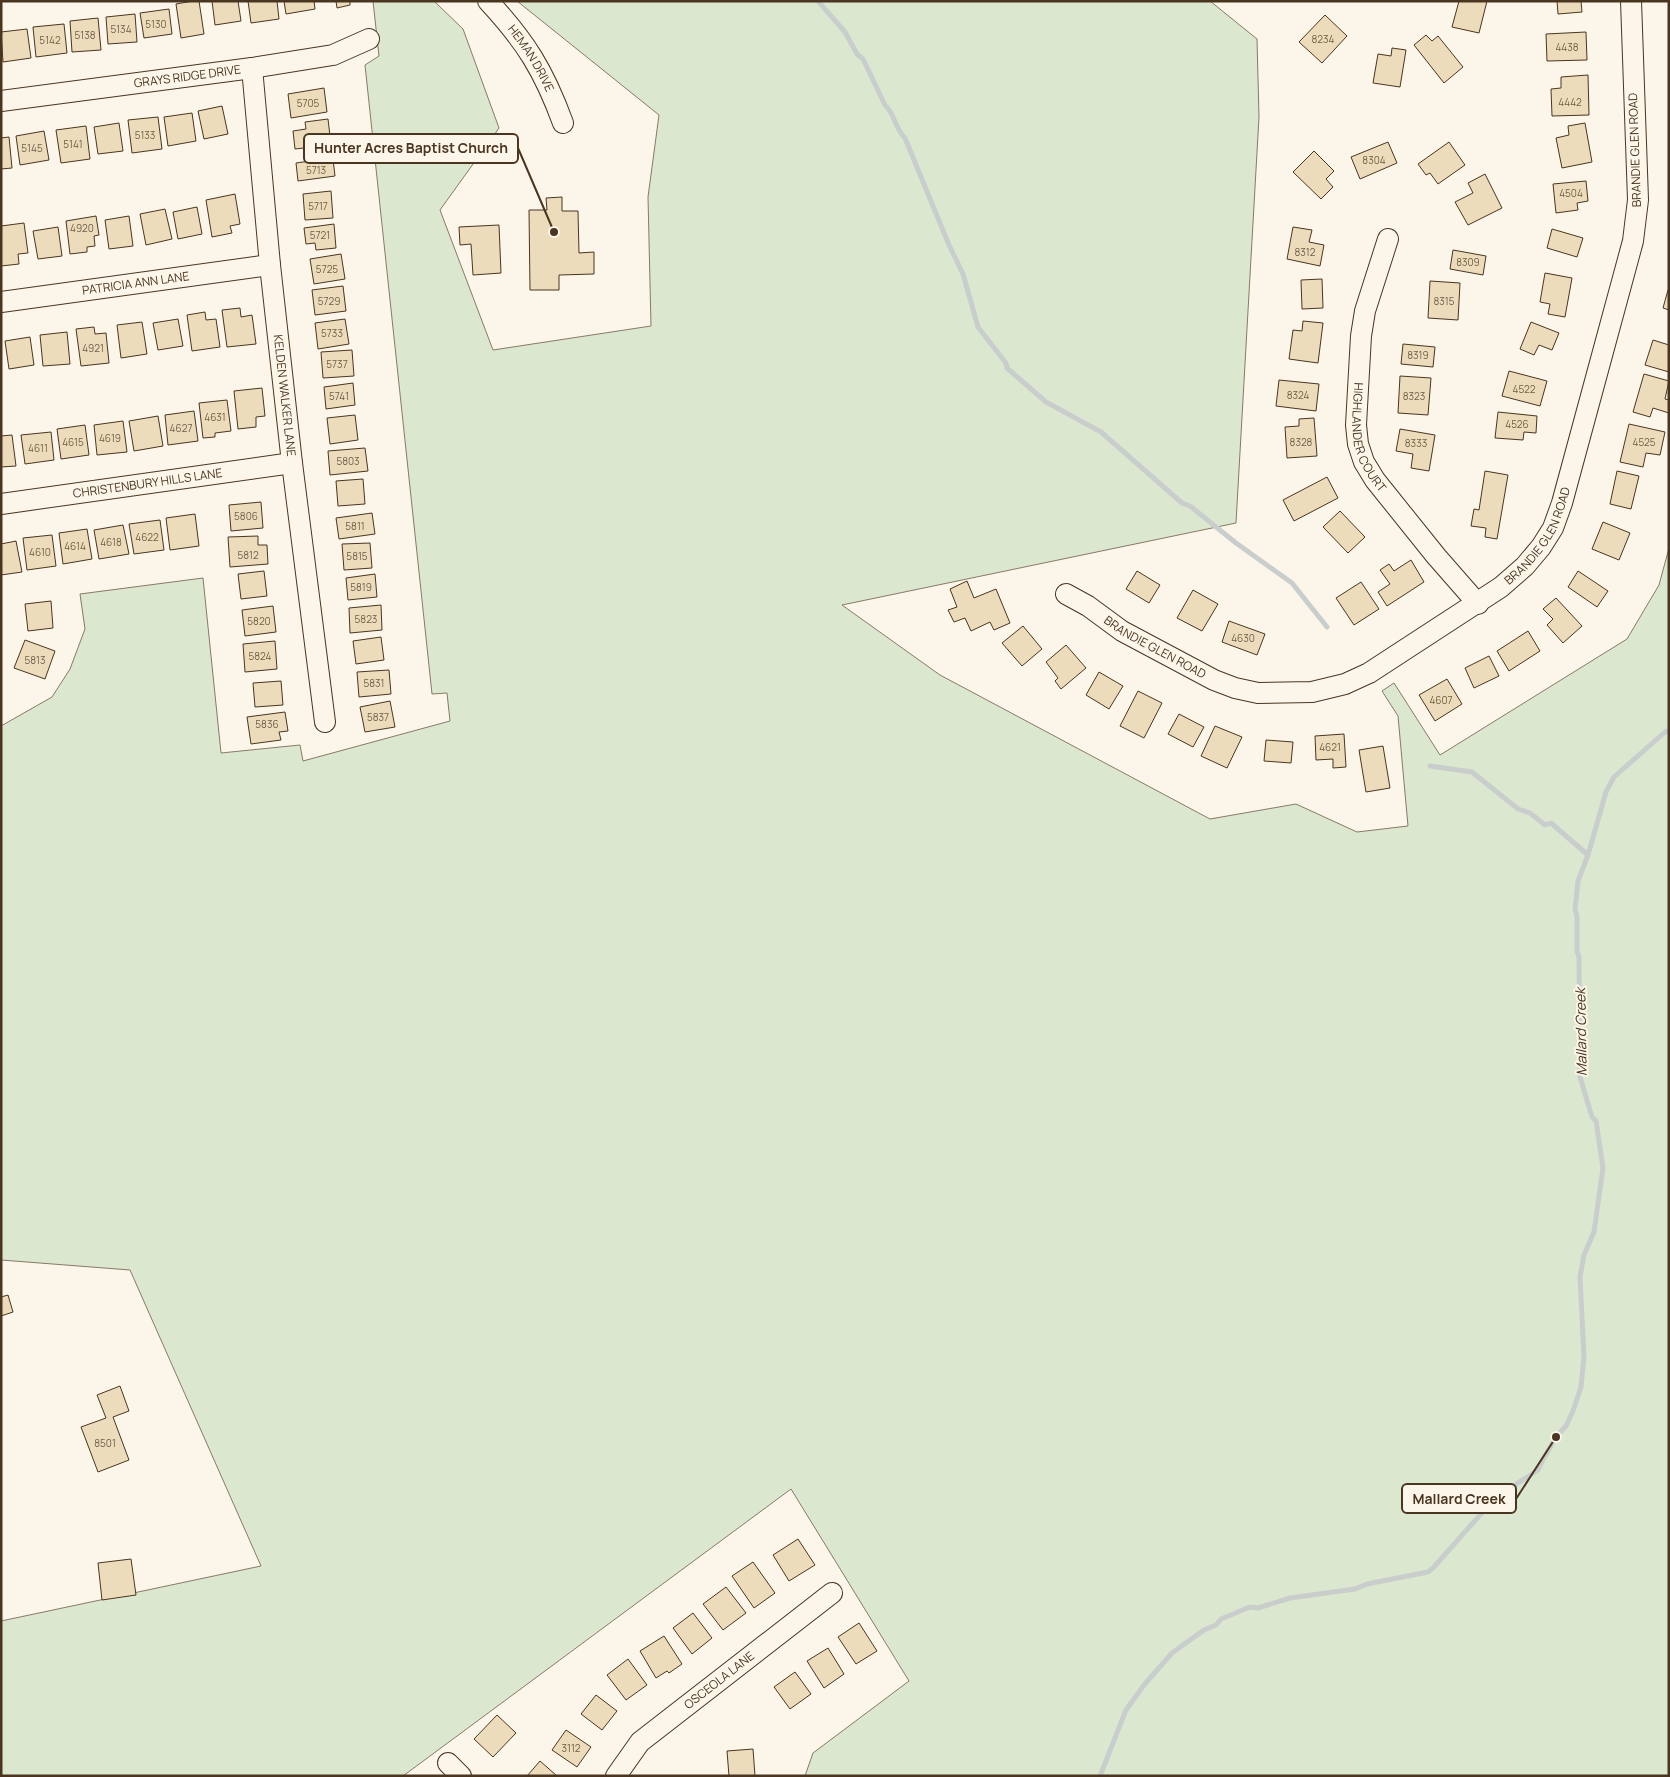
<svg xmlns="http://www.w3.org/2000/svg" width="1670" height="1777" font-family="Manrope,sans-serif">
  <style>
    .green { fill: #dce7d0; stroke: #887966 }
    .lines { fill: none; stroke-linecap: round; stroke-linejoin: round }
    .stream { stroke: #c9cecd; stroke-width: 5 }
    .building { fill: #ecdcbc; stroke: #4a3520 }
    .minor-casing { stroke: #4a3520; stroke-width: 22 }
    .minor { stroke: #fbf6e9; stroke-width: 20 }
    .labels { text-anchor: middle; stroke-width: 4; stroke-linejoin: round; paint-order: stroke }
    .number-label { font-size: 10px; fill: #725f47 }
    .street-label { font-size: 12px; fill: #4a3520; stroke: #fbf6e9 }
    .water-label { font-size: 14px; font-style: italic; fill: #4a3520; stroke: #fbf6e9 }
    .leader { fill: none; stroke: #4a3520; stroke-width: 2 }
    .callout-dot { fill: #4a3520; stroke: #fbf6e9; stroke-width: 2 }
    .callout { fill: #fbf6e9; stroke: #4a3520; stroke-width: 2 }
    .callout-label { font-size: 14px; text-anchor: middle; font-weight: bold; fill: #4a3520 }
  </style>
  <rect width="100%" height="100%" fill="#fbf6e9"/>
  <polygon class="green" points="373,1 434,1 463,29 499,128 440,210 493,350 651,326 648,197 659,115 517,1 1210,1 1257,39 1259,117 1236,523 842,605 940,675 1210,819 1296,804 1357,832 1408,826 1398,716 1382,691 1394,683 1440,755 1627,639 1659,585 1669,548 1669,1776 805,1776 813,1753 909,1681 791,1489 403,1776 1,1776 1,1621 261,1566 130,1270 1,1260 1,726 52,697 70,669 85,629 80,594 203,578 221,753 300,745 303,761 450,721 447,693 432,694 365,65 379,56"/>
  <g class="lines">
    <g class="stream">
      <path d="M818 1 845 32 857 54 863 59 885 105C895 114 895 129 905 138L949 245 963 274 978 327 1006 363 1007 368 1046 402 1101 432 1182 503 1190 506 1236 543 1292 583 1327 627"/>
      <polyline points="1430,766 1472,772 1518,809 1530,813 1545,825 1551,823 1588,855"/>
      <polyline points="1100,1776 1126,1710 1144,1685 1172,1653 1204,1630 1216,1625 1221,1619 1250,1607 1258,1608 1290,1598 1355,1589 1367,1584 1428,1572 1433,1568 1495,1498 1538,1470 1544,1458 1556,1437 1566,1426 1573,1411 1581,1387 1584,1357 1580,1277 1584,1255 1594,1232 1603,1168 1596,1121 1592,1117 1580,1077 1579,957 1577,951 1577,916 1575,910 1578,881 1588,855 1606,792 1614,777 1665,732 1669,731"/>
    </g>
  </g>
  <g class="building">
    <polygon points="193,1 199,1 204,34 181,38 176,4"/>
    <polygon points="212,1 238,1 241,21 215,25"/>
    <polygon points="248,1 277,1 279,19 251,23"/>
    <polygon points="284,1 314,1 315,9 286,14"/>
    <polygon points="336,1 350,1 350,5 337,8"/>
    <polygon points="1459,1 1487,1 1479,33 1452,27"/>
    <polygon points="1557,1 1581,1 1582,12 1558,14"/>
    <polygon points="169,9 172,34 144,38 140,13"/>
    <polygon points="135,14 137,42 108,44 106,17"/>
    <polygon points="1325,15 1347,36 1322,63 1299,42"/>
    <polygon points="98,18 101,50 72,52 70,21"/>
    <polygon points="64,24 67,53 36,57 33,27"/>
    <polygon points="27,29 31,58 3,62 1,32"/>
    <polygon points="1586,32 1587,60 1547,61 1546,34"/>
    <polygon points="1426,35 1432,41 1438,36 1463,67 1444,83 1414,45"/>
    <polygon points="1392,48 1406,50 1400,87 1373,83 1378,54 1391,56"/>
    <polygon points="1588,75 1589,115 1552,116 1551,89 1561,88 1561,77"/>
    <polygon points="324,88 327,112 291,118 288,94"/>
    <polygon points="222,106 228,134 204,139 198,111"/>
    <polygon points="192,113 196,141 168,146 164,117"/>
    <polygon points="158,117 162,149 132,153 128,120"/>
    <polygon points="328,119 331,145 295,149 293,131 306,129 305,122"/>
    <polygon points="119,123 123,151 98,154 94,127"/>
    <polygon points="1585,123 1592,162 1562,168 1556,138 1569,135 1568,126"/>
    <polygon points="86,126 90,159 61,163 56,130"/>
    <polygon points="44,131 49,160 20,165 16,136"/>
    <polygon points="9,137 12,168 1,169 1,138"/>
    <polygon points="1388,142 1397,163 1360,179 1351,157"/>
    <polygon points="1449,142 1465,165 1438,184 1430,173 1426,175 1418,164"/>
    <polygon points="332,151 335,176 298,181 296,163 310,161 309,154"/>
    <polygon points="1314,151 1334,171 1326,179 1333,187 1321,199 1293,172"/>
    <polygon points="1485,174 1502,208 1468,225 1455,202 1473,193 1468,183"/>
    <polygon points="1586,181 1588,201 1577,203 1578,210 1556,213 1553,184"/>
    <polygon points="331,191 333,218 305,220 303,194"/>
    <polygon points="235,194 240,224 230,226 232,233 212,237 206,200"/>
    <polygon points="562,197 562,211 578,211 579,253 594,252 594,274 559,275 559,290 530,290 529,210 547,210 546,198"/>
    <polygon points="197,207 202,234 178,239 173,212"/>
    <polygon points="165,209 172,239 146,245 140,214"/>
    <polygon points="96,216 99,235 94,236 95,246 87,247 87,252 70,254 66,221"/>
    <polygon points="129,216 133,246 109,249 105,220"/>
    <polygon points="24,223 28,253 18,254 19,264 1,266 1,226"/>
    <polygon points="334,224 336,248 316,250 315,243 306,244 304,228"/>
    <polygon points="499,225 501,273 473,275 471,244 460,245 459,227"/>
    <polygon points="58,227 62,256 38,259 33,231"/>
    <polygon points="1293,227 1312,230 1309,242 1324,245 1320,266 1287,259"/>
    <polygon points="1552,229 1583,238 1577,257 1547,248"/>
    <polygon points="1453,250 1486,256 1483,275 1450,269"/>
    <polygon points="341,254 345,279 314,284 310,259"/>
    <polygon points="1545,273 1572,278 1565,317 1548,314 1550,304 1540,302"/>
    <polygon points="1322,279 1323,308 1302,309 1301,280"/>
    <polygon points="1430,281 1460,283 1458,320 1428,318"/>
    <polygon points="343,286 346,311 315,315 312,290"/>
    <polygon points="1668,290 1669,290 1669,310 1663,308"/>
    <polygon points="240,308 241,317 252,315 256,344 227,347 222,310"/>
    <polygon points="205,312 206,320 216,319 220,347 192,351 187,315"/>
    <polygon points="178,319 183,346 158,350 153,323"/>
    <polygon points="345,319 349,344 318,349 315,323"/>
    <polygon points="1303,321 1323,323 1318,363 1289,359 1293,330 1302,331"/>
    <polygon points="142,322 147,354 121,358 117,325"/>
    <polygon points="1531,322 1559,333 1552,350 1539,345 1534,355 1520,349"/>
    <polygon points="94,327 95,334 106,333 109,363 81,366 76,329"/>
    <polygon points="67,332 70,364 43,366 40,335"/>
    <polygon points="30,337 34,365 9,369 5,341"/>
    <polygon points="1653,340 1669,345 1669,372 1645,365"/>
    <polygon points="1403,344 1435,347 1433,367 1401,364"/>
    <polygon points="352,350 354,376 323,378 321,352"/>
    <polygon points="1509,371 1547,381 1540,406 1502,396"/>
    <polygon points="1644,374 1669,381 1665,399 1669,400 1669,413 1653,408 1650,417 1633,412"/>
    <polygon points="1400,376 1431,378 1428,415 1398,413"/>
    <polygon points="1279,380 1319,384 1316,411 1276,406"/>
    <polygon points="353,383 355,405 326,409 324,387"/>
    <polygon points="262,388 265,416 256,417 256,427 238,429 234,391"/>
    <polygon points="227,400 231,431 215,433 215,437 203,438 199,403"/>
    <polygon points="194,411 198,441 168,445 165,415"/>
    <polygon points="1498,412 1537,416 1536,433 1524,432 1523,440 1495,438"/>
    <polygon points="355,415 358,440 330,444 327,418"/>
    <polygon points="158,416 163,446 134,451 129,421"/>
    <polygon points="1314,418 1317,456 1287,458 1285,427 1299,426 1299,419"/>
    <polygon points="123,421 127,452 97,455 94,425"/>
    <polygon points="1629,424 1665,432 1660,455 1646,453 1643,467 1620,462"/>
    <polygon points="85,425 89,455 61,459 57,429"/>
    <polygon points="1400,429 1435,435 1429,471 1411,468 1413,454 1396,451"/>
    <polygon points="51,432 54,460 25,464 21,435"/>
    <polygon points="12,435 16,466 1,467 1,436"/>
    <polygon points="365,448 368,471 330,475 328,451"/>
    <polygon points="1485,471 1508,475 1497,539 1485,537 1486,528 1471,526 1474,509 1479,510"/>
    <polygon points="1617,471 1639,476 1631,509 1610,504"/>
    <polygon points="1327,477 1338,498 1294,521 1283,500"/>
    <polygon points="363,479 365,504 338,506 336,481"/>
    <polygon points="261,502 263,528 231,531 229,505"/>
    <polygon points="1340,511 1365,537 1348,553 1323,527"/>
    <polygon points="372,513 375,534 339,539 336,518"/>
    <polygon points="195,514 199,546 170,550 166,518"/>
    <polygon points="160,520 164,550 134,554 129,524"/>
    <polygon points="1603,522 1630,533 1619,560 1592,549"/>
    <polygon points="123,525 129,554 99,559 94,530"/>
    <polygon points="87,529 92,559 63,564 59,533"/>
    <polygon points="52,535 56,566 27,570 23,538"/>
    <polygon points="258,536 258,545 267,545 268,564 230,567 228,537"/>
    <polygon points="16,541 22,572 1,575 1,544"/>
    <polygon points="370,543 372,568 344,570 342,544"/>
    <polygon points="1411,560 1424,582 1387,606 1378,592 1390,584 1380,570 1389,564 1394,571"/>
    <polygon points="264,571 267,596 241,599 238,574"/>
    <polygon points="1137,571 1160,585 1149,603 1126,589"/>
    <polygon points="1578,571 1608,591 1597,607 1568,587"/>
    <polygon points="375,574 377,597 348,600 346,578"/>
    <polygon points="967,581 974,598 996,589 1010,623 994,630 990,622 971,631 965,618 954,622 948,610 957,607 950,589"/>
    <polygon points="1361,582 1379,609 1354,625 1336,598"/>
    <polygon points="1193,590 1218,604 1202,631 1177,618"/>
    <polygon points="1556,598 1582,626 1563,643 1547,625 1553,619 1543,609"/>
    <polygon points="51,601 53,628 28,631 25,604"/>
    <polygon points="381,605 382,630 350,633 349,608"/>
    <polygon points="273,606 276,632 245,636 242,610"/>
    <polygon points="1229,621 1265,634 1257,655 1222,642"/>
    <polygon points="1023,626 1042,649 1022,666 1002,643"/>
    <polygon points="1528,631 1540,651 1509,671 1497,651"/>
    <polygon points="381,637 384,660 356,664 353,641"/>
    <polygon points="25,640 55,651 45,679 14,668"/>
    <polygon points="275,641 277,669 245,672 243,644"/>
    <polygon points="1066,645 1086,668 1061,689 1055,681 1058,678 1046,662"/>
    <polygon points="1489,656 1499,676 1474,688 1465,668"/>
    <polygon points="389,670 391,694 359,697 357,672"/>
    <polygon points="1099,672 1123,686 1109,709 1086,695"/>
    <polygon points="1447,679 1462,704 1435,721 1419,695"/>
    <polygon points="281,681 283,705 255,707 253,683"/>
    <polygon points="1138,691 1162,703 1144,738 1120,726"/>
    <polygon points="390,701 395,727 365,732 360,707"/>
    <polygon points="285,712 288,731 279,732 281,740 251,744 247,717"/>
    <polygon points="1179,714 1204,727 1193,747 1168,734"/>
    <polygon points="1215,726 1242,737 1227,768 1201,756"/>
    <polygon points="1344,734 1346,767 1333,768 1333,759 1316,760 1315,736"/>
    <polygon points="1266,740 1293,742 1291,763 1264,761"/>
    <polygon points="1383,746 1390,788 1366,792 1359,750"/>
    <polygon points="8,1295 13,1312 1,1316 1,1297"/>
    <polygon points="120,1386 129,1411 113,1417 129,1460 98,1472 81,1427 106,1418 97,1395"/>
    <polygon points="798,1539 815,1565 789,1581 773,1555"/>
    <polygon points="131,1559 136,1595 102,1600 98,1563"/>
    <polygon points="753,1562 775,1593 754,1608 732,1576"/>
    <polygon points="726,1587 746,1613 723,1630 703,1604"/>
    <polygon points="693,1613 712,1638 692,1654 673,1628"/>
    <polygon points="859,1623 877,1651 856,1664 838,1637"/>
    <polygon points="664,1636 682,1664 669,1673 667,1671 656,1678 640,1651"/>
    <polygon points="828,1648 844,1674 824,1688 807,1661"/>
    <polygon points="628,1659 647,1685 626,1700 607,1675"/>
    <polygon points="795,1672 811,1694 790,1709 774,1687"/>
    <polygon points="596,1695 617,1711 602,1730 581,1714"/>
    <polygon points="497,1715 516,1733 493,1757 474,1739"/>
    <polygon points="566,1730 591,1747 577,1767 552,1750"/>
    <polygon points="753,1749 755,1776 729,1776 727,1751"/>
    <polygon points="540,1761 557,1776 527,1776"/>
  </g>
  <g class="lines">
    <defs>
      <g id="minor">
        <path id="s1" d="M488 1C526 42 544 71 563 123"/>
        <path id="s2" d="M252 68 270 265 292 463 325 722"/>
        <path id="s3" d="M1 101 252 68 333 55 369 39"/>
        <path id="s4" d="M1388 239 1365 311 1361 336 1356 425 1358 444 1364 462 1375 480 1436 556 1478 604"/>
        <path id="s5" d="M1 302 270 265"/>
        <path id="s6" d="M1 504 292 463"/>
        <path id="s7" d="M1066 594 1088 606 1122 631 1214 680 1235 688 1258 693 1312 692 1345 684 1369 673 1501 587 1525 566 1541 547 1553 528 1562 503 1633 241 1638 200 1631 1"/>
        <polyline points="448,1763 461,1776"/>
        <path id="s8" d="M616 1776 640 1742 832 1593"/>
      </g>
    </defs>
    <use href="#minor" class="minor-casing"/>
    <use href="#minor" class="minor"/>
  </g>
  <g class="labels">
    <g class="number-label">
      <text x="156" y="28">5130</text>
      <text x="121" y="33">5134</text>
      <text x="85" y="39">5138</text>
      <text x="1323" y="43">8234</text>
      <text x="50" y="44">5142</text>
      <text x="1567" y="51">4438</text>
      <text x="1570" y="106">4442</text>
      <text x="308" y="107">5705</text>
      <text x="145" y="139">5133</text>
      <text x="73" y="148">5141</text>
      <text x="32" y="152">5145</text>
      <text x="1374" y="164">8304</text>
      <text x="316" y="174">5713</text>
      <text x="1571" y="197">4504</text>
      <text x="318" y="210">5717</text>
      <text x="82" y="232">4920</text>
      <text x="320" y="239">5721</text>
      <text x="1305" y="256">8312</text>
      <text x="1468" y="266">8309</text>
      <text x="327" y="273">5725</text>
      <text x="329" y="305">5729</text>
      <text x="1444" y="305">8315</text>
      <text x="332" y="337">5733</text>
      <text x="93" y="352">4921</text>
      <text x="1418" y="359">8319</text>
      <text x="337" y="368">5737</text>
      <text x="1524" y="393">4522</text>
      <text x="1298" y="399">8324</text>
      <text x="339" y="400">5741</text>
      <text x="1414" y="400">8323</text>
      <text x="215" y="421">4631</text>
      <text x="1517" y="428">4526</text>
      <text x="181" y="432">4627</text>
      <text x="110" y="442">4619</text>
      <text x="73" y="446">4615</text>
      <text x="1301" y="446">8328</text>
      <text x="1644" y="446">4525</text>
      <text x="1416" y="447">8333</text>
      <text x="38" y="452">4611</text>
      <text x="348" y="465">5803</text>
      <text x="246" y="520">5806</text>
      <text x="355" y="530">5811</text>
      <text x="147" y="541">4622</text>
      <text x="111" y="546">4618</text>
      <text x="75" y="550">4614</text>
      <text x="40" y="556">4610</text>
      <text x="248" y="559">5812</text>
      <text x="357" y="560">5815</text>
      <text x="361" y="591">5819</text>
      <text x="366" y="623">5823</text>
      <text x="259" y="625">5820</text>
      <text x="1243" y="642">4630</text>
      <text x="260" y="660">5824</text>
      <text x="35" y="664">5813</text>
      <text x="374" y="687">5831</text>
      <text x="1441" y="704">4607</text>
      <text x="378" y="721">5837</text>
      <text x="267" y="728">5836</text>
      <text x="1330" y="751">4621</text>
      <text x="105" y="1447">8501</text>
      <text x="571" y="1752">3112</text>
    </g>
    <g class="street-label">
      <text dy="4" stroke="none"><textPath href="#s1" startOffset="72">HEMAN DRIVE</textPath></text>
      <text dy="4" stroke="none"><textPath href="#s3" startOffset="188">GRAYS RIDGE DRIVE</textPath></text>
      <text transform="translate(1635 150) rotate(-92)" y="4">BRANDIE GLEN ROAD</text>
      <text dy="4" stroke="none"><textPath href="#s5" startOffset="136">PATRICIA ANN LANE</textPath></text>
      <text dy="4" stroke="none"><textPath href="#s2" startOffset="329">KELDEN WALKER LANE</textPath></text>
      <text dy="4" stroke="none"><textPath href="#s4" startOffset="205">HIGHLANDER COURT</textPath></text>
      <text dy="4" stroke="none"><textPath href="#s6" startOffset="148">CHRISTENBURY HILLS LANE</textPath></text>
      <text dy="4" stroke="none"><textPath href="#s7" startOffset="554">BRANDIE GLEN ROAD</textPath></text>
      <text dy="4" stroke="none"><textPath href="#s7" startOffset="104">BRANDIE GLEN ROAD</textPath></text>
      <text dy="4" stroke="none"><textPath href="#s8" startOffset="142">OSCEOLA LANE</textPath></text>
    </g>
    <g class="water-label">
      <text transform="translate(1581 1032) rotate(-91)" y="5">Mallard Creek</text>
    </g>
  </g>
  <path class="leader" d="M554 232L518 148M1556 1437L1516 1499"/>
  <g class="callout-dot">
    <circle cx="554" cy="232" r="5"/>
    <circle cx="1556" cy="1437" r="5"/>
  </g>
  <g class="callout">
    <rect x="304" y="134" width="214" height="29" rx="5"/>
    <rect x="1402" y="1484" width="114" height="29" rx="5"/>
  </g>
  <g class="callout-label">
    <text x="411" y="153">Hunter Acres Baptist Church</text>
    <text x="1459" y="1504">Mallard Creek</text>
  </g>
  <rect width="1670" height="1777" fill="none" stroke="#4a3520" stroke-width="5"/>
</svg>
